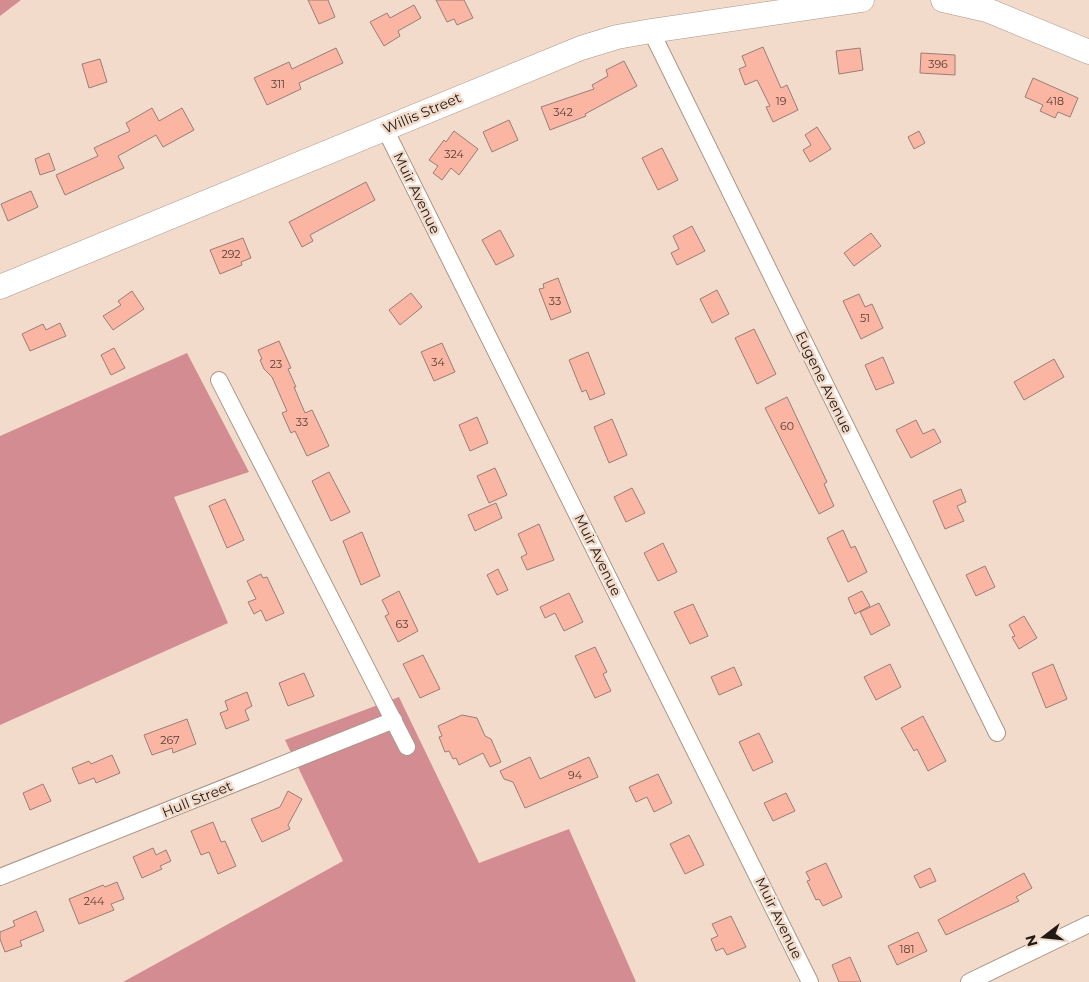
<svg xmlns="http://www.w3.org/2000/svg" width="1089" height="982" font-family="Montserrat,sans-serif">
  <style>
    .forest { fill: #d38d92 }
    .building { fill: #fbb6a3; stroke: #987e77 }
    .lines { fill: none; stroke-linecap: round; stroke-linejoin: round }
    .minor-casing { stroke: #ab9686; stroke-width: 18 }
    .secondary-casing { stroke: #ab9686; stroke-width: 25 }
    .minor { stroke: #fff; stroke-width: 16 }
    .secondary { stroke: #fff; stroke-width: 24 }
    .labels { text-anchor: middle; stroke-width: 5; stroke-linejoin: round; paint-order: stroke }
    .number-label { font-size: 11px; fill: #584037 }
    .street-label { font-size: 14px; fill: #211913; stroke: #f2dbcb }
  </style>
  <rect width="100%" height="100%" fill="#f2dbcb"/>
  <g class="forest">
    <polygon points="0,0 21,0 0,16"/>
    <polygon points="187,353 249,472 174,497 228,623 0,725 0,436"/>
    <polygon points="399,697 479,863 569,829 636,982 123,982 343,861 285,740"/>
  </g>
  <g class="building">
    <polygon points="308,0 328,0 335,17 319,24"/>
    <polygon points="436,0 464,0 473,18 457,25 454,19 447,22"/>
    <polygon points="414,5 421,18 398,31 400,36 384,46 370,22 387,13 390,18"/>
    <polygon points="763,47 781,88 787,85 798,110 773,122 766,107 770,106 757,80 745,85 739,69 746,66 742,56"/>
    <polygon points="336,48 343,63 299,83 301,89 267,105 254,78 289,62 292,69"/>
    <polygon points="860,48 863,70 839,74 836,51"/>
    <polygon points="921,53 955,55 955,75 920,73"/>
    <polygon points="100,59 107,82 89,88 82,64"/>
    <polygon points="624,61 637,86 585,114 586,116 550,130 541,107 594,89 592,85 608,76 606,70"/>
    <polygon points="1033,78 1078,98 1070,117 1058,112 1055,118 1040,111 1043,105 1025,97"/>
    <polygon points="152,108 159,121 182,108 194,130 163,147 156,135 118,156 124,168 65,195 56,175 98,156 94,148 130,131 126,123"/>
    <polygon points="509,120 518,140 492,152 483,132"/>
    <polygon points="817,127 831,149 810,162 803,150 811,145 805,135"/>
    <polygon points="454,131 478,149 459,175 451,168 442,180 433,173 438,166 429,160 444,140 446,142"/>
    <polygon points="919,131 925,143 914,149 908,137"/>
    <polygon points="662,148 678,180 658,190 642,158"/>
    <polygon points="49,153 55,170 40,175 35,159"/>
    <polygon points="366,182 375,200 310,235 313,241 302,247 289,222"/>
    <polygon points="31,191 38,207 8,221 1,204"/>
    <polygon points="692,226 705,251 677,265 671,253 679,249 673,236"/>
    <polygon points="500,230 514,256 496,265 482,240"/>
    <polygon points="871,233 881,246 854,266 844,253"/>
    <polygon points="243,238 251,258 241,262 242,265 220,274 210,250"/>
    <polygon points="558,278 571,312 551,320 539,289 544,288 543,284"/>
    <polygon points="717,290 729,314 712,323 700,299"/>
    <polygon points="132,291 144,309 113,330 103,316 121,305 118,301"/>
    <polygon points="411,293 422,307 400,325 389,310"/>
    <polygon points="859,294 865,307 872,304 883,328 861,339 843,301"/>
    <polygon points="60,323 66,336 30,351 22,334 43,324 46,330"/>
    <polygon points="754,329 776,374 757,384 735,338"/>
    <polygon points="279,341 291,368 288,369 296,387 294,387 305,413 312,410 329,446 307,456 295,431 291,433 282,413 287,411 272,377 264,369 260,360 262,359 258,350"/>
    <polygon points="442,343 455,372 434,381 421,352"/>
    <polygon points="114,348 125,368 111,375 101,355"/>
    <polygon points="588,352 605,394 590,400 586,390 582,392 569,360"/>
    <polygon points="883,357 894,383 876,390 865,365"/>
    <polygon points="1054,359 1064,377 1024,400 1014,382"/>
    <polygon points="787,397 827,482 824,484 834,506 819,514 765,408"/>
    <polygon points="477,417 488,443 470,451 459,425"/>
    <polygon points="612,419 627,455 609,463 594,427"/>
    <polygon points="916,420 923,434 934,429 941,442 911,458 896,430"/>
    <polygon points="495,468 507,495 489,503 477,476"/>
    <polygon points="329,472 350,512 331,521 312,481"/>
    <polygon points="632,488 645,513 626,522 614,497"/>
    <polygon points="961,489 966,502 957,506 964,521 945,529 933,501"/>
    <polygon points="225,499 244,540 227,548 209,506"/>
    <polygon points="496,503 502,518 475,531 468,515"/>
    <polygon points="539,524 554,560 527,570 521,557 527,554 518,534"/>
    <polygon points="843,530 851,548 855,546 867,572 848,582 827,538"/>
    <polygon points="362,532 380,576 361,585 343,541"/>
    <polygon points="663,543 677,572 658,581 644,553"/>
    <polygon points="985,566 995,587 976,596 966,575"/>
    <polygon points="498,569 508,590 497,595 487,575"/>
    <polygon points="261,574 263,578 267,577 284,613 266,621 261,610 254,614 248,602 256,599 247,581"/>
    <polygon points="399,591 418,631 398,642 385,616 389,614 382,600"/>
    <polygon points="862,591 870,606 855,614 848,598"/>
    <polygon points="569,593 583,622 564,631 555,613 545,618 540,607"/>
    <polygon points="879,603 890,625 871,635 860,612"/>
    <polygon points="693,604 708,636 690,644 674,612"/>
    <polygon points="1024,616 1037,638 1019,649 1012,637 1015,636 1009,625"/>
    <polygon points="595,647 607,672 603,674 611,691 595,698 575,656"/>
    <polygon points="423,655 440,689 420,698 403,664"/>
    <polygon points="890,664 901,687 876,700 864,677"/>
    <polygon points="1053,664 1067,699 1046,708 1032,673"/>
    <polygon points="734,667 742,685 719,695 711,677"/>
    <polygon points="304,673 314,696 288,706 279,683"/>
    <polygon points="247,692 252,706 245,710 249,720 226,729 220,713 228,710 225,701"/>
    <polygon points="462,715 477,718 485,736 491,739 501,762 490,767 483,753 459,765 456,758 453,759 449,751 445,752 439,737 442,736 438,726"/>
    <polygon points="923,716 946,761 928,771 917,749 914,751 901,728"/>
    <polygon points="187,719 196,744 173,753 172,748 152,755 144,735"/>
    <polygon points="759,733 773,762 753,771 739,742"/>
    <polygon points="112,755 120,773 96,783 94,778 79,784 72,768 89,761 91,764"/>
    <polygon points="530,757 540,779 589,757 598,777 525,808 513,782 504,779 500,771"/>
    <polygon points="658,774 672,803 654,812 647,797 636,802 629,787"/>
    <polygon points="43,784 51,801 30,810 23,793"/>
    <polygon points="288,791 302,799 288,825 290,829 262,842 251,819 280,807"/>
    <polygon points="786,793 795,811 773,821 764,803"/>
    <polygon points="213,822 221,842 225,841 236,866 218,874 209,852 201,855 191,831"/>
    <polygon points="689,835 704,865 685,874 670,844"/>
    <polygon points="153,848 156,855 166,850 171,861 160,866 162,869 142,878 133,857"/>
    <polygon points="826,863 842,897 823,906 819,899 816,900 807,881 810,880 806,872"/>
    <polygon points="930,868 936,881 920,888 914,876"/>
    <polygon points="1024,873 1032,888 1016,897 1019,901 946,935 938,920"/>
    <polygon points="117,882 124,899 111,904 114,910 79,924 69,899 103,885 105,887"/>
    <polygon points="36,911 44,931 20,941 22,946 5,952 0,939 0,932 15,926 13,921"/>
    <polygon points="731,916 746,947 727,955 723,948 716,951 711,939 718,936 712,924"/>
    <polygon points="918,932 927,951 897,965 888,946"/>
    <polygon points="850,957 861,982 839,982 832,965"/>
  </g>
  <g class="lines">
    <defs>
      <g id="minor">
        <polyline points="651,31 997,733"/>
        <polyline points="385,129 810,982"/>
        <polyline points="219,380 407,747"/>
        <polyline points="0,877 394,720"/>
        <polyline points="969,982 1089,924"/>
      </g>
      <g id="secondary">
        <polyline points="943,0 987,10 1089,52"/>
        <polyline points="0,287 581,48 617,37 651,31 862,0"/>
      </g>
    </defs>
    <use href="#minor" class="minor-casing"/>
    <use href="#secondary" class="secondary-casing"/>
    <use href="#minor" class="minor"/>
    <use href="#secondary" class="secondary"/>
  </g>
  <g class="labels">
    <g class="number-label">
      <text x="938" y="68">396</text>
      <text x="278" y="88">311</text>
      <text x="781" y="105">19</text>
      <text x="1055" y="105">418</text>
      <text x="563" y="116">342</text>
      <text x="454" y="158">324</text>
      <text x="231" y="258">292</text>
      <text x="555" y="305">33</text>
      <text x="865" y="322">51</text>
      <text x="438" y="366">34</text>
      <text x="276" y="368">23</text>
      <text x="302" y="426">33</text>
      <text x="787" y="430">60</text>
      <text x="402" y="628">63</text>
      <text x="170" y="744">267</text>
      <text x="575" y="779">94</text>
      <text x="94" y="905">244</text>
      <text x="907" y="953">181</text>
    </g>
    <g class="street-label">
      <text transform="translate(422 113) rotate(-23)" y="5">Willis Street</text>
      <text transform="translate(417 193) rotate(64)" y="5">Muir Avenue</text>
      <text transform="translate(824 382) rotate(64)" y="5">Eugene Avenue</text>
      <text transform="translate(598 555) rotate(64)" y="5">Muir Avenue</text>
      <text transform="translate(197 799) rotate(-22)" y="5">Hull Street</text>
      <text transform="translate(779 918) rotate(64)" y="5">Muir Avenue</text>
    </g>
  </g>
  <g transform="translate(1044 937) rotate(254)" stroke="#f2dbcb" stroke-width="4" paint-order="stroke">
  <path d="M0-4L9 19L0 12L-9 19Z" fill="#211913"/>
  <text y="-8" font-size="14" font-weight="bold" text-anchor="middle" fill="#211913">N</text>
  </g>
</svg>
